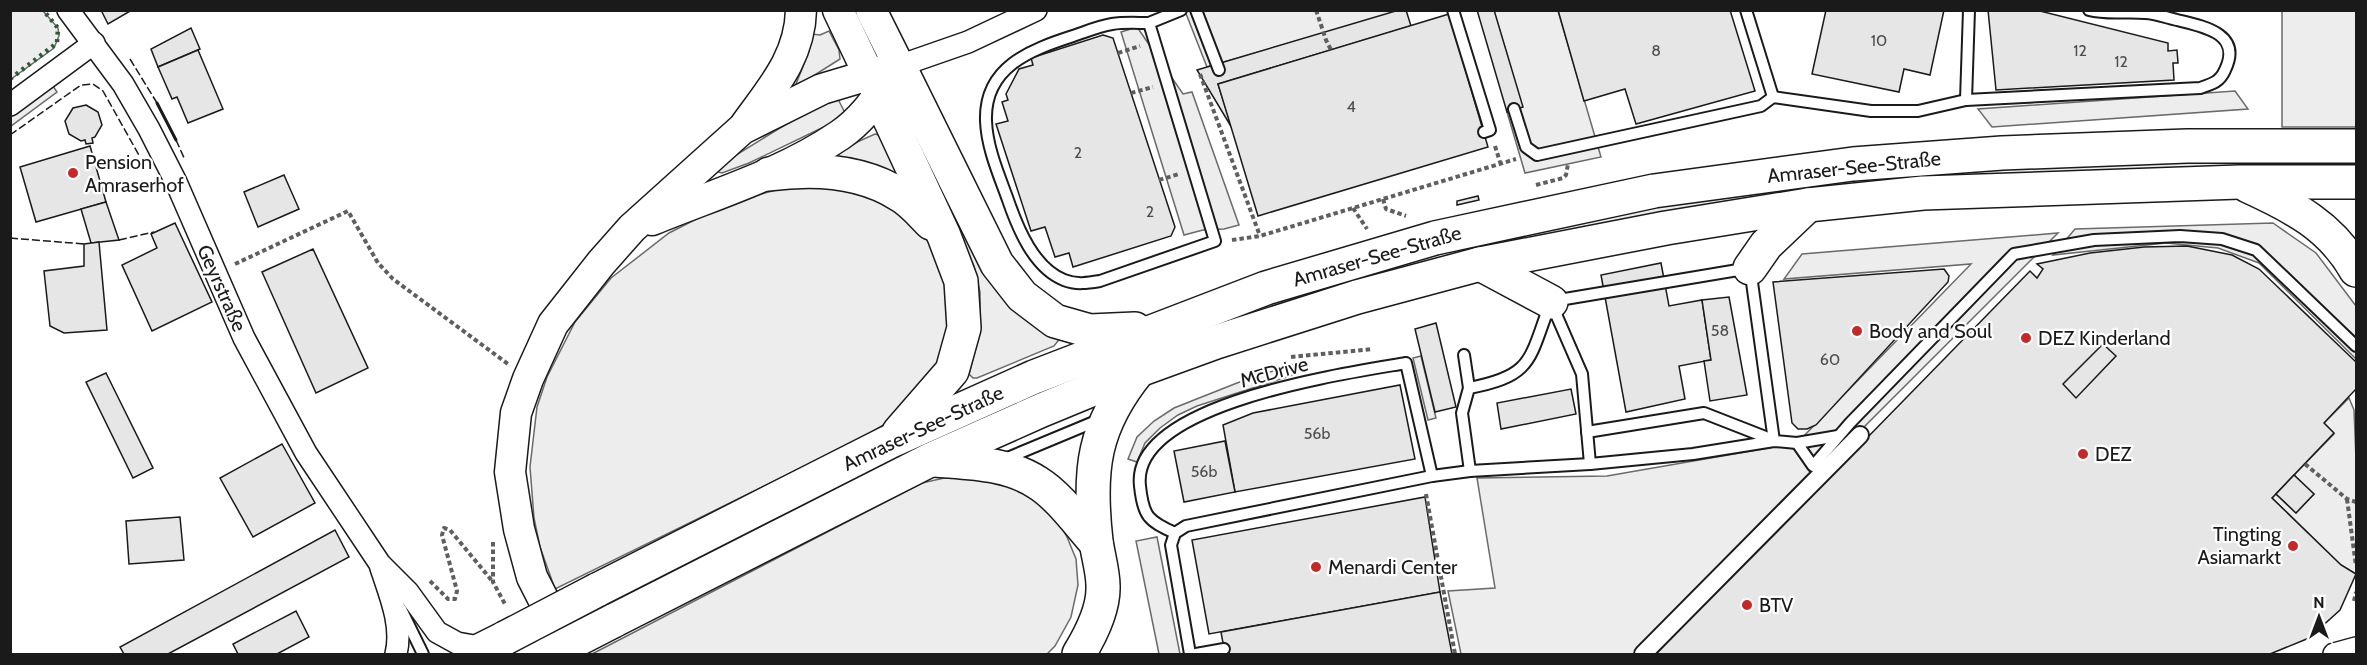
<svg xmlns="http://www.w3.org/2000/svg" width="2367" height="665" font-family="Cabin,sans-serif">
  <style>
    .built { fill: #ededed; stroke: #6a6a6a; stroke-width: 1.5 }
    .building { fill: #e6e6e6; stroke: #1a1a1a; stroke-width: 1.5 }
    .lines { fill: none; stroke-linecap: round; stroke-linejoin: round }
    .service-casing { stroke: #1a1a1a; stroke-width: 14 }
    .pedestrian-casing { stroke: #1a1a1a; stroke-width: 20 }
    .minor-casing { stroke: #1a1a1a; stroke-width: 24 }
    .secondary-casing { stroke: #1a1a1a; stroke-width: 33 }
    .primary-casing { stroke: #1a1a1a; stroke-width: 36 }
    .path { stroke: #5f5f5f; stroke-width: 4; stroke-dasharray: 4.5 3; stroke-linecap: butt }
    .service { stroke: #fff; stroke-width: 10 }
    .pedestrian { stroke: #fff; stroke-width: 16 }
    .minor { stroke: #fff; stroke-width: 21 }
    .secondary { stroke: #fff; stroke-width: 30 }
    .primary { stroke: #fff; stroke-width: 33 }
    .primary-bridge-casing { stroke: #1a1a1a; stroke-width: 36; stroke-linecap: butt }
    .primary-bridge { stroke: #fff; stroke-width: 33 }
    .hedge { stroke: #2b5a34; stroke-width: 4.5; stroke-dasharray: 3 4.5; stroke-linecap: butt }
    .fence { stroke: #1a1a1a; stroke-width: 1.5; stroke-dasharray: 8 3; stroke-linecap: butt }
    .wall { stroke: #1a1a1a; stroke-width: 3 }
    .poi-dot { fill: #c62828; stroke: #fff; stroke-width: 2 }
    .labels { text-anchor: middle; stroke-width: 4.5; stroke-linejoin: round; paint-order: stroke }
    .number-label { font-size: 16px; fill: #4d4d4d }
    .poi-label { font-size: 20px; fill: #1a1a1a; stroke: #fff; text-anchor: start }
    .street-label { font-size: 20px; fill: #1a1a1a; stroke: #fff }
  </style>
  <rect width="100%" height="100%" fill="#fff"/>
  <g class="built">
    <polygon points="11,10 43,11 58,28 59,36 54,48 11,79"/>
    <polygon points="1185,11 1399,11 1207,67"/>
    <polygon points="1494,11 1558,11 1601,157 1525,173 1507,112 1522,107"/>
    <rect x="2282" y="11" width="74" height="116"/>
    <polygon points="1137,27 1183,94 1192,92 1239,225 1224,229 1203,230 1184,235 1121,32"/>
    <polygon points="829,31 839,50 840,59 799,85 796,84 809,51 812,34 820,35"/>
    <polygon points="53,86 57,92 11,126 10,116"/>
    <polygon points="2235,91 2248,109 1992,127 1978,109"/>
    <polygon points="838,99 845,113 832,123 749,163 722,173 718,172 720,167 736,155 775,131 808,111"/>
    <polygon points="875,134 879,135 900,176 839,163 837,151"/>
    <polygon points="925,149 1058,338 1058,341 1054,346 977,378 973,378 969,374 980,333 980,292 974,266 918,153"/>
    <polygon points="2356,160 2356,167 2200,168 1982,175 1698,206 905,455 606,608 603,603 984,412 1243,312 1385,269 1462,248 1640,209 1820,182 1971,169 2224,161"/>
    <polygon points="792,186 870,191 928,234 953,299 944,363 895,418 862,438 555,589 540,547 534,518 530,467 537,407 547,377 575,322 611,278 669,233 708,213 745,198"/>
    <polygon points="2273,223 2316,253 2356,306 2356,359 2259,263 2218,248 2166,243 2053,255 2075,229"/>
    <polygon points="2058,233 1637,654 1461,654 1448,591 1495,588 1477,478 1607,476 1797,443 1971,264 1784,279 1802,254"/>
    <polygon points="1421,356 1436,418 1428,420 1413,358"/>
    <polygon points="1294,364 1296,374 1197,406 1178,415 1160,428 1145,443 1137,462 1128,459 1137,437 1154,421 1174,408 1237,383"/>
    <polygon points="2349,398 2354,410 2356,459 2356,574 2341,565 2272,498 2276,494 2296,513 2314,494 2294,475 2334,434 2324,423"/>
    <polygon points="962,474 1031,491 1054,514 1067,537 1076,559 1078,585 1071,617 1055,646 1047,654 592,654 922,483"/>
    <polygon points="1157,537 1180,654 1159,654 1136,541"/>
  </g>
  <g class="building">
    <polygon points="101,10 132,10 108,24"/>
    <polygon points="1399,10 1406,10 1411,26 1218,84 1232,128 1197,70"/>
    <polygon points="1477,10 1494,10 1523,107 1507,112"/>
    <polygon points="1558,10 1730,10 1755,91 1636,124 1625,89 1584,101"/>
    <polygon points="1826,10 1944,10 1930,75 1904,69 1899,92 1812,74"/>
    <polygon points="1988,10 2036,10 2168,43 2168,51 2177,50 2178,63 2173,63 2174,80 1996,90"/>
    <polygon points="1449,14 1488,147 1258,216 1218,84"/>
    <polygon points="191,28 200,49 158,67 151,49"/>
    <polygon points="1103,35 1113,38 1175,227 1171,236 1073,267 1069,253 1055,257 1045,227 1031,231 996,124 1008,121 1002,102 1008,100 1006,94 1019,69 1033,65 1031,58"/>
    <polygon points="198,50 223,109 188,123 177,97 172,99 158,67"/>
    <polygon points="86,105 98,112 102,125 95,137 92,138 93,143 86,144 85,140 81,141 69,134 65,121 73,108"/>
    <polygon points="90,146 106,202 36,222 20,167"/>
    <polygon points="284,175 299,209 258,227 244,192"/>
    <polygon points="1478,196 1479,200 1457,205 1457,201"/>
    <polygon points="106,202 119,240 91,243 81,209"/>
    <polygon points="175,223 212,302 152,331 122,265 157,248 151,234"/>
    <polygon points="99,242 107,330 64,333 50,326 44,271 84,266 84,244"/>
    <polygon points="2187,246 2232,255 2259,269 2356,362 2356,389 2324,423 2334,433 2272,498 2341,565 2356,574 2340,610 2309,638 2270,654 1656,654 2030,271 2037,278 2043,269 2037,264 2090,253 2144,247"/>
    <polygon points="313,249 368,368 316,393 262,272"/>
    <polygon points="1661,263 1669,306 1702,300 1711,360 1679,366 1685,399 1626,412 1601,275"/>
    <polygon points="1944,269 1949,276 1948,282 1816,425 1807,429 1798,429 1792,423 1773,282"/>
    <polygon points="1729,297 1747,395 1710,401 1704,361 1711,360 1702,300"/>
    <polygon points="1436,323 1456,407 1435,412 1415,329"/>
    <polygon points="2103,344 2116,356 2076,398 2063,384"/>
    <polygon points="1266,368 1267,371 1251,377 1249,373"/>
    <polygon points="106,373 153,468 133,478 86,382"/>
    <polygon points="1400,385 1415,459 1235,492 1223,425 1253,413"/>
    <polygon points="1571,389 1576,414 1501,429 1497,403"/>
    <polygon points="1225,441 1235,492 1184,502 1174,451"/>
    <polygon points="282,444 315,503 253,537 220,478"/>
    <polygon points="2294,475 2314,494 2296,513 2276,494"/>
    <polygon points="1425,497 1440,592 1209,634 1192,540"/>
    <polygon points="180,517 184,560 129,564 126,521"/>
    <polygon points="335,530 349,557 168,654 124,654 120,647"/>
    <polygon points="1440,592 1452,654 1225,654 1221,632"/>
    <polygon points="296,611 309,637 277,654 238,654 233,644"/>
  </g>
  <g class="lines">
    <defs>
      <g id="service">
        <polyline points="1196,10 1219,70"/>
        <polyline points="1453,10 1490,130 1484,132"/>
        <polyline points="1746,10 1773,97"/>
        <path d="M1149 23C1137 23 1124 22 1112 24 1099 26 1085 32 1073 36 1030 50 984 67 986 121 987 148 999 175 1008 200 1018 229 1034 268 1064 280 1076 285 1088 283 1100 281L1215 241 1149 23 1181 10"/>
        <polyline points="1966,100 1969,10"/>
        <path d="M1514 109 1526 147 1537 155 1761 106 1773 97 1871 111H1918L1966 100 2200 88C2212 84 2220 82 2225 70 2243 33 2202 26 2177 20 2167 18 2155 13 2145 13 2126 11 2108 15 2089 10"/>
        <polyline points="1553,301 1750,268 1774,441"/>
        <polyline points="1552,305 1582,374 1590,464"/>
        <polyline points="1464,355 1469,388"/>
        <polyline points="1587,432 1704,413 1773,440"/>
        <polyline points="1797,443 1813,466 1850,423 2014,254 2094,240 2180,236 2222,239 2256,250 2356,346"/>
        <polyline points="1005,459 1101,419"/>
        <path d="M1470 471 1462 413 1469 388C1533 376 1529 360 1550 304"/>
        <path d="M1175 533C1148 521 1143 516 1140 486 1130 403 1349 373 1406 363L1432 476"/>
        <polyline points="401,609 423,654"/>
        <polyline points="1190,654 1171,545 1175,533 1186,526 1432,476 1470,471 1590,464 1693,454 1774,441 1797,443 1838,436"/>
        <polyline points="1196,654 1224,649"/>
      </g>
      <polyline id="pedestrian" points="1643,654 1860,435"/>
      <g id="minor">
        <polyline points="68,10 123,84 149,129 176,182 244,338 306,453 380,564 408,592 437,632 457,643 485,648"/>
        <polyline points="899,66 968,42 1036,10"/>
        <polyline points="10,105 94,43"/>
        <path d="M381 568C390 595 403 626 396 654"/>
        <polyline points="2334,654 2356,648"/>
      </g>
      <g id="secondary">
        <polyline points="838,10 877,92"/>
        <polyline points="871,10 899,66"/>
        <path d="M746 124C772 88 800 57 801 10"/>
        <path d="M652 220C715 194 783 174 840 135 862 120 877 98 892 77"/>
        <polyline points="562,636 532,577 519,529 510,472 516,413 528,379 553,324 601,263 632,228 742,129 822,89 899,66"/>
      </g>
      <g id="primary">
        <polyline points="899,66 997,264 1022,296 1055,321 1090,331 1135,329"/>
        <polyline points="879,96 944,236 961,281 964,328 952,371 899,432"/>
        <path d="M769 174C814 168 861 170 900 195 912 202 921 213 931 223"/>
        <path d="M2248 186C2294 207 2331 226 2356 270"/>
        <polyline points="1480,264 1551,302"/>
        <polyline points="1750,268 1766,245 1808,205"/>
        <path d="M935 460C970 463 1008 463 1038 483 1059 496 1079 524 1096 543"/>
        <polyline points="597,590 889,442 1034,377 1266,288 1435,238 1654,191 1853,164 2002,153 2187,146 2356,146"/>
        <polyline points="613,621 932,459 1042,410 1139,370 1216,342 1357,297 1480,264 1666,228 1808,205 1923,193 2239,182 2356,182"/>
        <polyline points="473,654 505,638"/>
        <path d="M1079 654C1090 636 1104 609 1103 586 1103 571 1098 556 1096 541 1088 470 1093 426 1139 370"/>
      </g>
    </defs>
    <use href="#service" class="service-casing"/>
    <use href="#pedestrian" class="pedestrian-casing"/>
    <use href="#minor" class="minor-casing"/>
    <use href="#secondary" class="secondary-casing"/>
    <use href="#primary" class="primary-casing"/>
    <g class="path">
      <polyline points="1316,10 1326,40 1331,50"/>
      <polyline points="1118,53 1140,46"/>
      <polyline points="1200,74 1260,236"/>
      <polyline points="1131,93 1153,87"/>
      <polyline points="1495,146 1500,162"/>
      <polyline points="1159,180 1179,174"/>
      <polyline points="1536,185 1563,178 1566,175 1568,164"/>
      <polyline points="1383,199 1386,209 1406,216"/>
      <polyline points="1353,208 1367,229"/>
      <polyline points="1232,240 1260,236 1516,159"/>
      <polyline points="235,264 348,211 378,263 393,279 508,364"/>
      <polyline points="1291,357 1373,349"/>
      <polyline points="2305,464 2347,499 2356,502"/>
      <polyline points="1426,494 1455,654"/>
      <polyline points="2347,499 2356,566"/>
      <polyline points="493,542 493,582 506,606"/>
      <polyline points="430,581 448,599 455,599 457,591 442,535 444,528 450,530 493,582"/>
      <polyline points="2354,601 2356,592"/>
    </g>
    <use href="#service" class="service"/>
    <use href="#pedestrian" class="pedestrian"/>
    <use href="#minor" class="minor"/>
    <use href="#secondary" class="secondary"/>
    <use href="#primary" class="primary"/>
    <defs>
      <g id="primary-bridge">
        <polyline points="505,638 597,590"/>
        <polyline points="549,654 613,621"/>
      </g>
    </defs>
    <use href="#primary-bridge" class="primary-bridge-casing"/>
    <use href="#primary-bridge" class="primary-bridge"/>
    <polyline class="hedge" points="10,79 57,43 58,28 43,10"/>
    <g class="fence">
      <polyline points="130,59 157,103"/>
      <polyline points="10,135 81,85 93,84 103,91 140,157"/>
      <polyline points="176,140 185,160"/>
      <polyline points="10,238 84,244"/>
      <polyline points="119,240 154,232"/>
    </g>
    <polyline class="wall" points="157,103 176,140"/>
  </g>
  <g class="poi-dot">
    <circle cx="73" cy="173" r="6"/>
    <circle cx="1857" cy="331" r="6"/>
    <circle cx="2026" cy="338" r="6"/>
    <circle cx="2083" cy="454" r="6"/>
    <circle cx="2293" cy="546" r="6"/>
    <circle cx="1316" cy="567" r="6"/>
    <circle cx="1747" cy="605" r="6"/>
  </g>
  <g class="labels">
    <g class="number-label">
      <text x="1879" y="46">10</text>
      <text x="1656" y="56">8</text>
      <text x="2080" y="56">12</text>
      <text x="2121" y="67">12</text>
      <text x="1351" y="112">4</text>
      <text x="1078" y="158">2</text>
      <text x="1150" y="217">2</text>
      <text x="1720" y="336">58</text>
      <text x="1830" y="365">60</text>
      <text x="1317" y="439">56b</text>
      <text x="1204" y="477">56b</text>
    </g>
    <g class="poi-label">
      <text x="85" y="169">Pension<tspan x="85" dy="23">Amraserhof</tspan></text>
      <text x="1869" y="338">Body and Soul</text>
      <text x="2038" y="345">DEZ Kinderland</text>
      <text x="2095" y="461">DEZ</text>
      <text x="2281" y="541" text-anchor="end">Tingting<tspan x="2281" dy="23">Asiamarkt</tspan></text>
      <text x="1328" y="574">Menardi Center</text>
      <text x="1759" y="612">BTV</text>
    </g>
    <g class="street-label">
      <text transform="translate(1854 167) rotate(-6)" y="7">Amraser-See-Straße</text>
      <text transform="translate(1377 256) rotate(-16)" y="7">Amraser-See-Straße</text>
      <text transform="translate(222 288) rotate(66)" y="7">Geyrstraße</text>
      <text transform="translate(1274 372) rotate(-15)" y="7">McDrive</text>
      <text transform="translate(923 428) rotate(-25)" y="7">Amraser-See-Straße</text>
    </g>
  </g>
  <rect width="2367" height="665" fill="none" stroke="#1a1a1a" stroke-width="24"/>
  <g transform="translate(2319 617)" stroke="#ffffff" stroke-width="4.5" paint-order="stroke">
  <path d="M0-4.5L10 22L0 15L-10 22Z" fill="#1a1a1a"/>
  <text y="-9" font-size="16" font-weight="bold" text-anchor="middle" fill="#1a1a1a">N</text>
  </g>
</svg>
